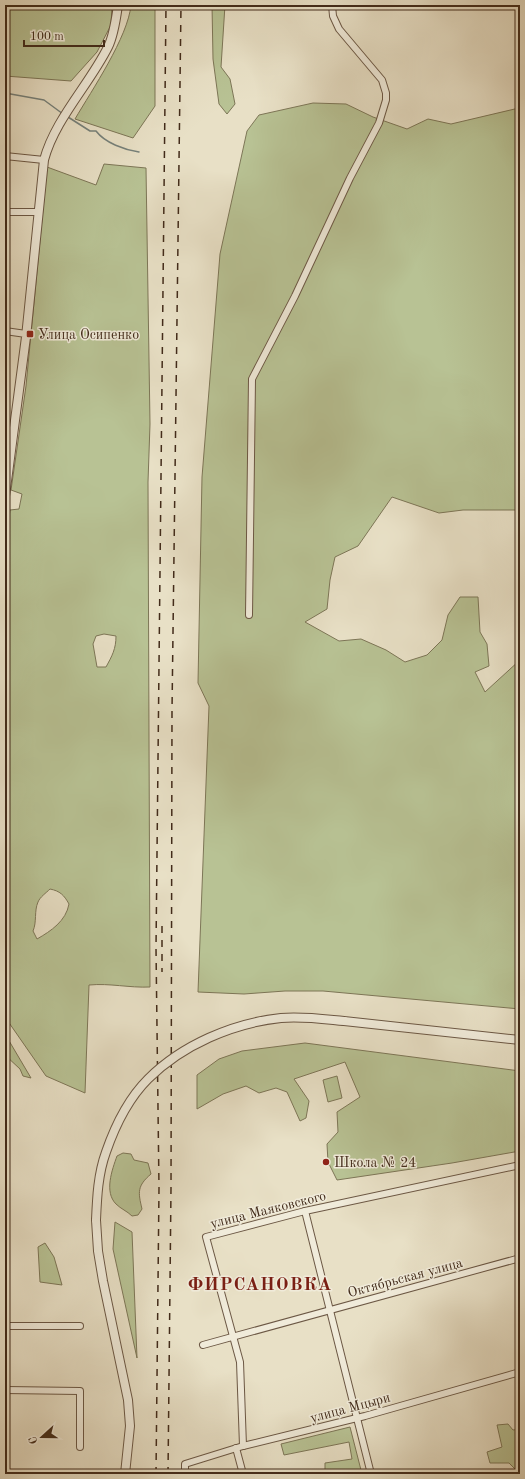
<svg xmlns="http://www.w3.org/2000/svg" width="525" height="1479" font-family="'Old Standard TT',serif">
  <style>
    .green { fill: #b8c294; stroke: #7d7657; fill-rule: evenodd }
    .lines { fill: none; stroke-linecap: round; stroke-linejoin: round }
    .stream { stroke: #76817b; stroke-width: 1.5 }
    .minor-casing { stroke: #6c5845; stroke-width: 8 }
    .tertiary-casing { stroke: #6c5845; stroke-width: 10 }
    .minor { stroke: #f0ebda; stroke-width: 6 }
    .tertiary { stroke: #f0ebda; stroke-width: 8 }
    .rail { stroke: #422b1a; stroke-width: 1.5; stroke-dasharray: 7 7; stroke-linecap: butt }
    .tertiary-bridge-casing { stroke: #6c5845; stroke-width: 10; stroke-linecap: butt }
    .tertiary-bridge { stroke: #f0ebda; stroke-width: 8 }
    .poi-dot { fill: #8f2418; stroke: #f0ebda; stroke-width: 1.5 }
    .labels { text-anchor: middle; stroke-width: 3; stroke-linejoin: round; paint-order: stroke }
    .poi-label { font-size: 14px; fill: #422b1a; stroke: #f0ebda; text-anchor: start }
    .street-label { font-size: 14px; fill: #422b1a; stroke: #f0ebda }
    .district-label { font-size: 18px; font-weight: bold; letter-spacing: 1px; fill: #7a1f14; stroke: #f0ebda }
  </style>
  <rect width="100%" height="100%" fill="#e8e0c6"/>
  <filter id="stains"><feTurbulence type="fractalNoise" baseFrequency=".005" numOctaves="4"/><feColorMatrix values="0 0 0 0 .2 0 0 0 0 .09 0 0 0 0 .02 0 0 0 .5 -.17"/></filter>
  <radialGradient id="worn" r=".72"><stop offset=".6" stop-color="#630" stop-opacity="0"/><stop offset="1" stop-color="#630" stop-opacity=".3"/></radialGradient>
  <g class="green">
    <polygon points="5,5 112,5 111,25 97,52 71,81 5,76"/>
    <path d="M131 5H155V106L133 138 75 119C92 90 128 37 131 5Z"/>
    <polygon points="212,5 225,5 221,67 230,79 235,104 227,114 219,104 213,59"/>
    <polygon points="313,103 346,104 373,117 407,129 428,119 451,124 519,108 520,188 516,265 520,266 520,510 463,510 439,513 392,497 358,546 335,557 330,580 327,609 305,622 339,641 361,639 386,650 405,662 427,655 442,640 448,615 460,597 478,597 480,632 487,644 489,666 475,672 485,692 520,660 520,1009 323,991 285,991 244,994 198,992 209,706 198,683 202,477 220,254 247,131 259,115"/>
    <path d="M104 164 146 168 150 424 148 482 150 987C129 988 110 983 89 985L85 1093 46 1076 5 1017V546L10 510 19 509 22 494 11 490 26 386 47 167 96 185ZM104 634 116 636C116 649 112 656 106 667H97L93 644 96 636ZM50 889C60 891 64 895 69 904 66 921 51 931 37 939L33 931C37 922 34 911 38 902 40 897 46 893 50 889Z"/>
    <polygon points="5,1034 31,1078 23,1076 20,1069 5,1055"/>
    <polygon points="305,1043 520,1071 520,1151 452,1163 337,1180 328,1162 327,1144 338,1132 337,1112 360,1097 345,1062 294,1079 309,1101 306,1118 300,1121 287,1092 276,1088 259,1093 246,1086 223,1094 197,1109 197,1075 219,1059 242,1051"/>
    <polygon points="337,1076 342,1098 328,1102 323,1080"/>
    <path d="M123 1153 131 1154 134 1160 148 1163 151 1174C137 1186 138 1192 142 1209L138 1215 132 1216C127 1211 121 1209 116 1204 104 1192 112 1170 117 1156Z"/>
    <polygon points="115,1222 132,1232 137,1358 113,1249"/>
    <polygon points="45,1243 54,1257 62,1285 40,1282 38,1247"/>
    <polygon points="508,1424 513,1430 520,1429 520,1471 515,1469 509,1463 490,1463 487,1452 502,1447 497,1425"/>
    <polygon points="350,1427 362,1474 325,1474 325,1463 352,1459 349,1442 284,1455 281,1444"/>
  </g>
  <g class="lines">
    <g class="stream">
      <polyline points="5,93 44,100 63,114"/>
      <path d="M68 117 90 131H96C105 143 125 150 139 152"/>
    </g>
    <defs>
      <g id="minor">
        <polyline points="5,156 44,160"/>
        <polyline points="5,212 38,212"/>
        <polyline points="5,331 26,334"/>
        <polyline points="249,615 252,379 295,296 350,178 379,123 386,100 386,93 382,80 339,29 333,16 332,5"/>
        <polyline points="305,1211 371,1474"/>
        <polyline points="5,1326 80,1326"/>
        <polyline points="203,1345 520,1258"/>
        <polyline points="5,1390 80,1391 80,1447"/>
        <polyline points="243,1446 240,1362 206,1237 305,1211 520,1165"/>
        <polyline points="236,1448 243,1474"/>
        <polyline points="185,1474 185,1464 243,1446 365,1416 520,1372"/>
      </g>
      <g id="tertiary">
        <path d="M5 496 26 337 44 160C55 119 89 85 108 47 114 35 116 19 118 5"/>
        <polyline points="344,1021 520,1040"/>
        <polyline points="96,1220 98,1251 103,1281 128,1400 130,1426 125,1474"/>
      </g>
    </defs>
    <use href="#minor" class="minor-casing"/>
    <use href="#tertiary" class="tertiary-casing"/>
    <use href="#minor" class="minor"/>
    <use href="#tertiary" class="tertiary"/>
    <g class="rail">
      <polyline points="162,926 162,972"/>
      <polyline points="156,1474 159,1188 156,948 166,5"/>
      <polyline points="168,1474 171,1188 172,711 181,5"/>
    </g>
    <defs>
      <path id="tertiary-bridge" d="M96 1220C97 1197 98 1174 106 1152 115 1126 129 1098 148 1079 182 1045 233 1023 281 1018 302 1016 323 1019 344 1021"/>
    </defs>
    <use href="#tertiary-bridge" class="tertiary-bridge-casing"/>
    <use href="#tertiary-bridge" class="tertiary-bridge"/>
  </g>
  <g class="poi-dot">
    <rect x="26" y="330" width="8" height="8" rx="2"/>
    <circle cx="326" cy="1162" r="4"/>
  </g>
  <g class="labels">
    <g class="poi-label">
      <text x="38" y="339">Улица Осипенко</text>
      <text x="334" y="1167">Школа № 24</text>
    </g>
    <g class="street-label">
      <text transform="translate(268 1209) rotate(-14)" y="5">улица Маяковского</text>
      <text transform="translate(405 1277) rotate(-15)" y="5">Октябрьская улица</text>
      <text transform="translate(350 1407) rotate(-15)" y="5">улица Мцыри</text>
    </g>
    <g class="district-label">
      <text x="260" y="1290">ФИРСАНОВКА</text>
    </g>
  </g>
  <rect width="525" height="1479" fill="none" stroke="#e8e0c6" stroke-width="20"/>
  <rect x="6" y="6" width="513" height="1467" fill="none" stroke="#422b1a" stroke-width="2"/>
  <rect x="10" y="10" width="505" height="1459" fill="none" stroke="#422b1a"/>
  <g transform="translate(42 1437) rotate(249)" stroke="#f0ebda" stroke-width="3" paint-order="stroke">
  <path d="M0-3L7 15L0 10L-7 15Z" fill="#422b1a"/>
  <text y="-6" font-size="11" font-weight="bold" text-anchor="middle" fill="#422b1a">С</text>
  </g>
  <path d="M24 40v6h80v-6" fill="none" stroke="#422b1a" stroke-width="2"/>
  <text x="30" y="40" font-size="12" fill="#422b1a" stroke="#f0ebda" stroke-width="3" paint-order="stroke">100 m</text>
  <rect width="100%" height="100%" filter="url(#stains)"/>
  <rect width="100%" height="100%" fill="url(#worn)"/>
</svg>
